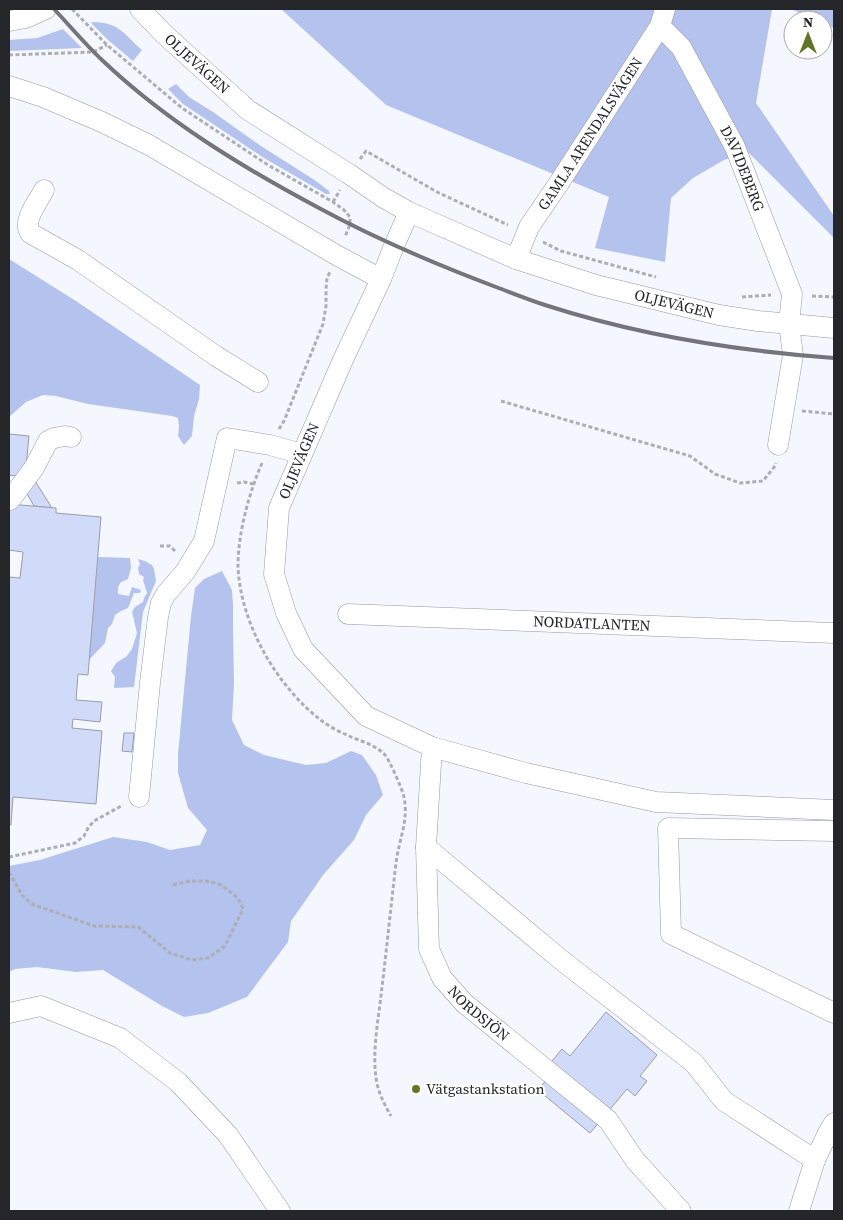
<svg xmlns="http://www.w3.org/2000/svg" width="843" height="1220" font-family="'Source Serif 4',serif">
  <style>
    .green { fill: #b4c2ee }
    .building { fill: #d0daf9; stroke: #9a9da7 }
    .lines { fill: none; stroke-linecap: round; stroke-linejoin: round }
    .minor-casing { stroke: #9699a3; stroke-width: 21 }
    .path { stroke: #acaeb4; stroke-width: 3; stroke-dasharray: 4 2.5; stroke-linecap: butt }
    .minor { stroke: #fff; stroke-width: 20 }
    .rail { stroke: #73757a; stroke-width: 4 }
    .poi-dot { fill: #627524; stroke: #fff; stroke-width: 2 }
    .labels { text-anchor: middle; stroke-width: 4; stroke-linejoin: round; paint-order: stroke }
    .street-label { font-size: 15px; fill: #25262a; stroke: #fff }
    .poi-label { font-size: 15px; fill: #25262a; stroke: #fff; text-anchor: start }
  </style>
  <rect width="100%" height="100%" fill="#f5f7fe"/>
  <g class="green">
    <polygon points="281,9 772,9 756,103 834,216 834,238 748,152 724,160 693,178 671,198 665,262 595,248 609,197 386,105"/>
    <polygon points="791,9 834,9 834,28 823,23 823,20 816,20"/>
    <path d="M93 22C121 23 123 34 142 50L133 61 108 40 91 23Z"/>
    <polygon points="63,29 82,48 9,51 9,40 37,38"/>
    <polygon points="176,84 189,97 213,112 261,146 316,181 329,191 330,194 326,194 264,158 183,104 168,89"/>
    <polygon points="9,259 76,301 200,385 199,399 194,416 192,436 184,445 178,436 179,427 178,418 172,416 88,404 56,396 43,395 26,402 9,417"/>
    <polygon points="98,557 130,558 131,568 128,579 121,582 118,587 118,594 129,596 132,587 141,590 140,593 134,593 128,608 121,611 115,615 112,624 108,628 105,643 89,660"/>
    <polygon points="138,559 145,561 152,565 154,569 156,581 143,612 134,687 114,688 115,677 111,671 117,662 126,657 132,649 137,633 132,612 135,607 143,602 144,598 147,593 143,580 144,577 139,574 138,568 140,564"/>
    <polygon points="222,571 232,590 233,606 233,628 234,684 232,720 244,745 264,755 306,765 326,763 351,751 362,755 376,775 383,795 366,815 354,840 323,875 308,897 291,921 288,942 247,997 208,1013 184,1017 162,1006 103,970 76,972 37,967 15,969 9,972 9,866 40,860 113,837 147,842 170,850 200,845 207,830 188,808 178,773 178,754 191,616 195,588 204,579"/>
  </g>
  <g class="building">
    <polygon points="9,434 29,436 25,477 9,475"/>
    <polygon points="30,473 52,508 34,506 17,476"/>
    <polygon points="9,504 56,508 56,513 101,517 88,675 78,674 76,700 102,702 100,722 73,719 72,728 102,731 96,804 13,797 11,825 9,824 9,577 20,578 23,552 9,550"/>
    <polygon points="124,733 134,733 132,752 122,751"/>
    <polygon points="606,1012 657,1055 640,1076 647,1081 635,1096 627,1089 590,1133 538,1090 553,1072 547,1067 562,1049 570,1056"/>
  </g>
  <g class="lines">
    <defs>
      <g id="minor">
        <path id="s1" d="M140 9 164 34 248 110 349 174 384 198 409 212 516 259 596 285 719 315 758 321 834 328"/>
        <polyline points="9,21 26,18 46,9"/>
        <path id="s2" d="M660 26 681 47 735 147 792 294 789 324 793 355 778 445"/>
        <polyline points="9,86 43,97 102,122 149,145 338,256 381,279"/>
        <path d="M44 190C38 202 22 220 30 233L78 260 216 356 258 382"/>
        <polyline points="409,212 394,246 381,279 342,362 279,508 274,574 286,613 303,649 366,716 432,747 526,773 656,802 834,810"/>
        <path id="s3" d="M516 259 529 227 559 183 660 26 665 9"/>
        <polyline points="10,500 34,468 48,441 54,438 65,436 71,437"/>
        <path id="s4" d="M348 614 834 633"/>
        <path id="s5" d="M432 747 426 847 429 949 442 978 464 1003 608 1120 635 1160 681 1211"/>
        <polyline points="139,797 150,683 158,617 161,603 166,594 185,572 204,541 227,438 270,445 302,454"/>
        <polyline points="834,831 668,828 671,934 834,1013"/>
        <polyline points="426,847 560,959 694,1063 724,1101 815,1160 828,1133 834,1123"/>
        <polyline points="9,1013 41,1006 120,1038 178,1082 228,1135 280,1211"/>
        <polyline points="799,1211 815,1160"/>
      </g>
    </defs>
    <use href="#minor" class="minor-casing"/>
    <g class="path">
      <polyline points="72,9 107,45 182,108 268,165 333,202 344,210 350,217 350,224 345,237"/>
      <polyline points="9,55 93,52 107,45"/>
      <polyline points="360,159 366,151 437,192 508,225"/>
      <polyline points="333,202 340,190"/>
      <polyline points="543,242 561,251 656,277"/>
      <polyline points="812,296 834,297"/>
      <polyline points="742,297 771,295"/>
      <polyline points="501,401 690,456 715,474 740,483 763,481 775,466 776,463"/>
      <polyline points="802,411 834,414"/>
      <polyline points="279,429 284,421 323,324 326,306 326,289 327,278 330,272"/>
      <path d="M262 463C249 493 238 533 238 566 240 623 277 687 322 721 330 727 340 732 349 736 360 741 376 745 385 755 390 761 400 785 403 793 410 819 399 838 396 863 391 905 387 946 382 987 379 1017 372 1048 376 1078 378 1092 384 1104 391 1116"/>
      <polyline points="237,483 244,482 253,484"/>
      <polyline points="160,546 170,546 175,551"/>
      <polyline points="9,857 75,843 84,836 88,828 94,821 123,805"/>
      <polyline points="9,872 22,895 32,904 94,926 138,927 170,953 192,960 208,958 225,946 243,909 238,898 221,885 207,881 190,881 172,885"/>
    </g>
    <use href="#minor" class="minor"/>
    <path class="rail" d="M54 9C70 26 85 44 102 60 166 121 242 167 319 208 376 239 435 264 496 287 512 293 529 300 545 305 638 335 737 351 834 358"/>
  </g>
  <circle class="poi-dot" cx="416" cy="1089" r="5"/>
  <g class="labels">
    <g class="street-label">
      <text dy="5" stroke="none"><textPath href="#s1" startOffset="79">OLJEVÄGEN</textPath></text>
      <text dy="5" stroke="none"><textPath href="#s3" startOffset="146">GAMLA ARENDALSVÄGEN</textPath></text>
      <text dy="5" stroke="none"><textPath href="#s2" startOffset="166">DAVIDEBERG</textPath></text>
      <text dy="5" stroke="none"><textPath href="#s1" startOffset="620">OLJEVÄGEN</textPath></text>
      <text transform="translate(299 461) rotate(-67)" y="5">OLJEVÄGEN</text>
      <text dy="5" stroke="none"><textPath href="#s4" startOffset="244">NORDATLANTEN</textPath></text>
      <text dy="5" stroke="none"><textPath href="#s5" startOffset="285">NORDSJÖN</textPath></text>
    </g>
    <g class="poi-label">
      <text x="426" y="1094">Vätgastankstation</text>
    </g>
  </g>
  <rect width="843" height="1220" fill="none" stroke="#25262a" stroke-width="20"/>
  <g transform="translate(808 35)"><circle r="24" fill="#ffffff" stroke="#a8a8aa"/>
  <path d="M0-4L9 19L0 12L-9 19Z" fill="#627524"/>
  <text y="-8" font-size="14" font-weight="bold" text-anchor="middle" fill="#25262a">N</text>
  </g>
</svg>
